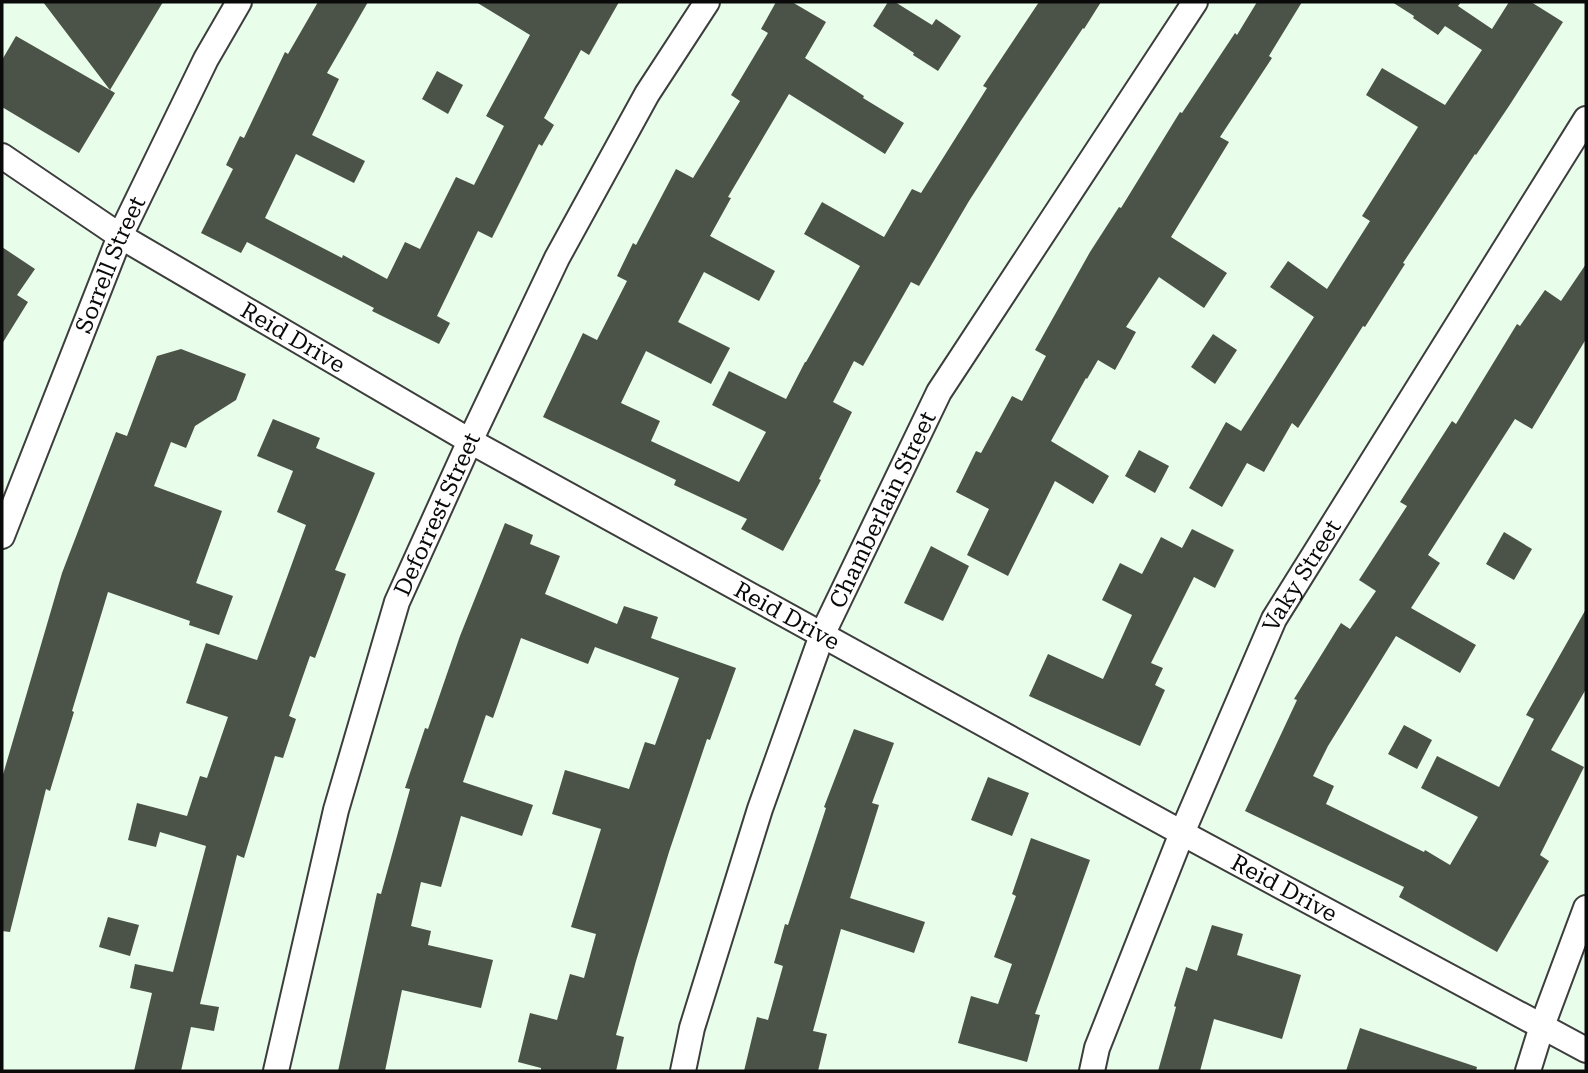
<svg xmlns="http://www.w3.org/2000/svg" width="1588" height="1073" font-family="'Roboto Serif',serif">
  <style>
    .building { fill: #4b5247 }
    .lines { fill: none; stroke-linecap: round; stroke-linejoin: round }
    .minor-casing { stroke: #3d3d3d; stroke-width: 28 }
    .minor { stroke: #fff; stroke-width: 24 }
    .labels { text-anchor: middle; stroke-width: 7; stroke-linejoin: round; paint-order: stroke }
    .street-label { font-size: 23px; fill: #0a0a0a; stroke: #fff }
  </style>
  <rect width="100%" height="100%" fill="#e8feea"/>
  <g class="building">
    <polygon points="43,2 163,2 110,90 115,93 79,153 2,107 2,60 16,36 110,90"/>
    <polygon points="318,2 368,2 327,73 339,79 312,135 365,161 354,183 296,154 265,218 342,258 343,255 387,279 405,242 420,249 456,177 474,185 504,126 486,116 530,35 476,2 619,2 589,55 581,50 544,118 554,125 542,146 539,144 492,238 478,231 437,316 450,323 439,344 372,311 374,308 247,242 241,253 201,233 233,169 226,165 240,136 244,138 285,52 288,54"/>
    <polygon points="776,2 792,2 826,22 805,58 864,96 863,98 904,123 885,154 789,94 728,197 731,198 710,236 775,271 759,301 704,272 678,322 730,348 711,384 646,351 621,403 660,421 651,441 739,482 766,432 712,405 729,371 786,399 805,362 806,362 860,266 804,234 822,202 884,237 912,189 921,193 987,88 983,86 1039,2 1101,2 1084,29 1083,28 1020,122 969,201 919,286 911,282 863,366 854,361 833,402 852,412 819,479 821,480 783,551 741,529 747,519 674,485 676,480 543,417 583,333 597,340 627,281 617,276 633,243 636,245 676,169 693,178 740,101 731,95 768,33 761,29"/>
    <polygon points="888,2 895,2 932,25 936,19 961,36 938,71 913,55 914,53 873,26"/>
    <polygon points="1257,2 1302,2 1269,56 1272,58 1220,137 1229,142 1171,237 1227,273 1204,308 1159,277 1126,327 1136,332 1115,370 1098,360 1087,379 1086,378 1051,441 1109,476 1093,504 1055,481 1008,576 967,555 989,509 956,492 976,451 981,453 1012,396 1022,401 1046,356 1035,350 1090,252 1119,207 1121,208 1180,112 1182,113 1235,33 1237,35"/>
    <polygon points="1392,2 1461,2 1458,6 1492,29 1509,2 1531,2 1563,22 1509,106 1476,155 1475,154 1403,263 1405,264 1365,327 1363,326 1298,428 1292,423 1264,472 1247,463 1222,507 1189,488 1226,422 1241,431 1314,317 1270,287 1288,261 1327,289 1370,221 1362,216 1418,127 1366,95 1382,68 1445,105 1482,50 1445,26 1438,35 1413,18 1414,16"/>
    <polygon points="437,71 463,85 448,114 422,99"/>
    <polygon points="2,247 35,269 17,295 28,302 2,344"/>
    <polygon points="1586,264 1586,339 1532,429 1515,419 1428,555 1440,563 1411,608 1476,645 1460,673 1396,636 1328,746 1313,776 1334,786 1326,804 1424,852 1425,850 1450,865 1478,817 1421,788 1437,756 1499,787 1534,719 1526,715 1586,609 1586,689 1551,750 1584,767 1540,855 1549,861 1497,952 1399,897 1404,887 1245,811 1297,700 1294,699 1341,623 1350,629 1376,591 1359,580 1407,506 1400,502 1452,421 1456,424 1517,324 1520,326 1545,290 1561,301"/>
    <polygon points="1213,334 1237,350 1215,384 1191,367"/>
    <polygon points="181,349 246,374 236,400 195,426 186,448 171,442 154,486 222,511 196,583 233,596 219,635 189,625 190,621 108,592 72,711 74,712 50,791 46,789 10,932 2,931 2,778 62,573 116,432 127,436 157,356"/>
    <polygon points="273,419 320,438 316,448 375,473 335,570 346,574 315,658 310,656 289,716 296,719 283,758 275,756 244,858 237,855 200,1004 219,1007 214,1031 191,1027 181,1071 134,1071 152,993 130,988 135,964 173,972 206,846 160,832 156,847 128,840 137,803 187,816 200,776 207,778 228,717 186,703 206,643 257,660 306,525 277,512 293,471 257,456"/>
    <polygon points="1139,450 1169,466 1155,493 1125,476"/>
    <polygon points="505,523 533,535 530,544 560,556 545,594 617,624 624,606 658,617 651,638 736,668 710,740 707,739 669,852 636,961 616,1035 624,1037 616,1071 541,1071 541,1068 518,1062 530,1013 557,1020 570,974 584,978 596,934 571,927 601,829 552,814 565,770 629,789 645,742 655,745 679,678 595,647 588,664 521,638 493,718 486,715 463,782 533,805 522,836 461,816 441,887 421,882 411,926 431,931 428,945 493,960 481,1008 402,990 385,1071 338,1071 377,893 381,894 410,789 405,788 425,728 428,729 460,636"/>
    <polygon points="1192,529 1234,550 1215,588 1194,577 1151,663 1163,668 1155,685 1165,690 1140,746 1029,696 1048,654 1103,679 1132,615 1102,600 1120,563 1142,574 1161,537 1182,548"/>
    <polygon points="1504,532 1532,549 1514,580 1486,564"/>
    <polygon points="931,546 969,566 943,621 904,603"/>
    <polygon points="1404,725 1432,740 1417,769 1388,754"/>
    <polygon points="854,729 894,743 872,803 879,805 850,898 925,922 914,953 841,929 813,1031 827,1034 818,1071 744,1071 757,1017 768,1020 783,966 774,963 785,924 788,925 826,808 824,807"/>
    <polygon points="988,777 1029,793 1012,836 971,820"/>
    <polygon points="1031,838 1090,860 1035,1014 1040,1015 1027,1062 958,1043 971,996 998,1004 1012,964 994,957 1016,896 1012,894"/>
    <polygon points="108,917 139,925 130,956 99,947"/>
    <polygon points="1212,925 1243,934 1237,955 1301,975 1282,1039 1214,1019 1200,1071 1158,1071 1176,1007 1174,1006 1186,967 1197,971"/>
    <polygon points="1360,1028 1477,1067 1476,1071 1346,1071"/>
  </g>
  <g class="lines">
    <defs>
      <g id="minor">
        <path id="s1" d="M2 156 120 236 470 441 1182 833 1586 1050"/>
        <path id="s2" d="M2 536 120 236 206 59 239 2"/>
        <path id="s3" d="M276 1071 336 810 397 602 470 441 557 258 647 94 707 2"/>
        <path id="s4" d="M683 1071 692 1028 760 809 822 635 939 392 1195 2"/>
        <path id="s5" d="M1092 1071 1097 1048 1182 833 1274 619 1586 119"/>
        <polyline points="1528,1071 1542,1026 1586,908"/>
      </g>
    </defs>
    <use href="#minor" class="minor-casing"/>
    <use href="#minor" class="minor"/>
  </g>
  <g class="labels">
    <g class="street-label">
      <text dy="8" stroke="none"><textPath href="#s2" startOffset="292">Sorrell Street</textPath></text>
      <text dy="8" stroke="none"><textPath href="#s1" startOffset="343">Reid Drive</textPath></text>
      <text dy="8" stroke="none"><textPath href="#s4" startOffset="597">Chamberlain Street</textPath></text>
      <text dy="8" stroke="none"><textPath href="#s3" startOffset="581">Deforrest Street</textPath></text>
      <text dy="8" stroke="none"><textPath href="#s5" startOffset="539">Vaky Street</textPath></text>
      <text dy="8" stroke="none"><textPath href="#s1" startOffset="910">Reid Drive</textPath></text>
      <text dy="8" stroke="none"><textPath href="#s1" startOffset="1477">Reid Drive</textPath></text>
    </g>
  </g>
  <rect width="1588" height="1073" fill="none" stroke="#0a0a0a" stroke-width="7"/>
</svg>
